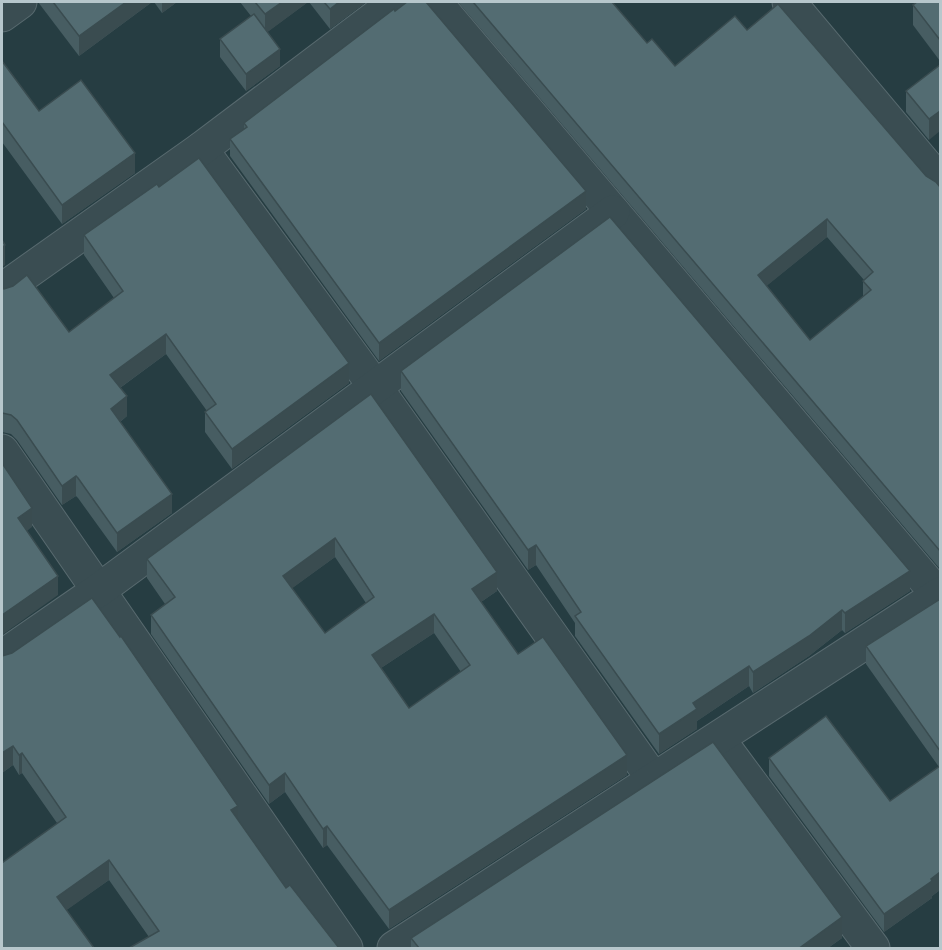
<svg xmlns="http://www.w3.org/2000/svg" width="942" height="950" font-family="Mulish,sans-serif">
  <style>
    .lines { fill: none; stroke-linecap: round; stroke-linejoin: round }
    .minor-casing { stroke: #586a6f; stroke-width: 35 }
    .minor { stroke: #3a4d52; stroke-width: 33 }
    .wall { fill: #475d62; fill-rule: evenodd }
    .shaded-wall { fill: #3a4c50 }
    .building { fill: #536c72; stroke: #3a4c50; stroke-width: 1.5; fill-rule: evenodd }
  </style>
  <rect width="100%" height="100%" fill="#263d42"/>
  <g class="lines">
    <defs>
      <g id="minor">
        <polyline points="435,2 939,596"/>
        <polyline points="789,2 940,182"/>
        <polyline points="2,15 20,2"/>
        <polyline points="201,149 376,388 654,780"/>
        <polyline points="2,290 201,149 396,2"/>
        <polyline points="2,451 346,948"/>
        <polyline points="2,657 99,590 613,212"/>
        <polyline points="719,740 873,948"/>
        <polyline points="394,948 940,594"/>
      </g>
    </defs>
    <use href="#minor" class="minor-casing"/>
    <use href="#minor" class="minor"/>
  </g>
  <g class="wall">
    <polygon points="38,2 152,2 79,56"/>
    <polygon points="154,2 177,2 162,13"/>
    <polygon points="240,2 308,2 267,32 280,66 246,91 220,57 220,39 251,16"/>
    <polygon points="309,2 366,2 330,29"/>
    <path d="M458 2H612L647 43 675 66 747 30 940 187V569ZM827 237 864 280 863 281V297L810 340 766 286Z"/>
    <polygon points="940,2 940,61 913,25 913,5"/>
    <polygon points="395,11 586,209 379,361 230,156 230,139 244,129 244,123"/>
    <polygon points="2,61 39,111 135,173 62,224 2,142"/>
    <polygon points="940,65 929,140 906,112 906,91"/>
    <polygon points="159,187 349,383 232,469 205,432 205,412 207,411 166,354 120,388 127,416 120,422 172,513 117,552 78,498 76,496 62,505 17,440 11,434 2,432 2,288 69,332 114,298 84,255 84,235"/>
    <polygon points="401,371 910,591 845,633 842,630 809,656 753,693 749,686 697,721 697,729 659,754 575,636 575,623 536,565 528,570 401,391"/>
    <path d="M371 394 497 591 481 602 518 654 627 775 389 929 327 845 323 848 285 792 269 804 151 634V615L165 604 147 578V559ZM335 557 366 603 325 633 292 588ZM434 633 461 672 409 708 381 668Z"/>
    <polygon points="940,599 940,890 932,896 932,898 884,932 769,776 769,758 890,801 939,767 866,664 866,646"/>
    <polygon points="2,656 238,820 286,888 149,937 109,880 66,910 2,948 57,823 22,773 19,775 13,765 2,773"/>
    <polygon points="411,938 842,938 828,948 411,948"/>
  </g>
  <g class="shaded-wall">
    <polygon points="126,2 152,2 79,56 79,36"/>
    <polygon points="162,2 177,2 162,13"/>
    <polygon points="282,2 308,2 265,34 265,14"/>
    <polygon points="339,2 366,2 330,29 330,9"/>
    <polygon points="280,49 280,66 246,91 246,74"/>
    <polygon points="940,111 940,131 929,140 929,119"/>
    <polygon points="135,153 135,173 62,224 62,205"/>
    <polygon points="586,191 586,209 379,361 379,343"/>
    <polygon points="827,219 827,237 758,293 758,275"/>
    <polygon points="5,245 5,265 2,267 2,248"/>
    <polygon points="166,334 166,354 110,395 110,375"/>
    <polygon points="349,363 349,383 232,469 232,449"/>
    <polygon points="127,396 127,416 111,429 111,409"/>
    <polygon points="76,476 76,496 62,505 62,486"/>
    <polygon points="172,494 172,513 117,552 117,533"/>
    <polygon points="32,508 32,527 18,538 18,518"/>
    <polygon points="335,538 335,557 283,595 283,576"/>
    <polygon points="536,545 536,565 528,570 528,550"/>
    <polygon points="910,571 910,591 845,633 845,613"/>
    <polygon points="497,572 497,591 472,608 472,589"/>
    <polygon points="58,576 58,595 2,635 2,615"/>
    <polygon points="842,610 842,630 809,656 753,693 753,672"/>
    <polygon points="434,614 434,633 372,674 372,655"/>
    <polygon points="749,666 749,686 697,721 697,729 659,754 659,734 693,703"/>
    <polygon points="13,746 13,765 2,773 2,753"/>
    <polygon points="22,753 22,773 19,775 19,755"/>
    <polygon points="627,755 627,775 389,929 389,910"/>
    <polygon points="285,773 285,792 269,804 269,785"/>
    <polygon points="238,806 238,825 231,810"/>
    <polygon points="327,826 327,845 323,848 323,829"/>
    <polygon points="109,860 109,880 57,917 57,897"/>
    <polygon points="940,872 940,890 932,896 932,898 884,932 884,914"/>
    <polygon points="842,917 842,938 828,948 801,948 801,947"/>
  </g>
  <g class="building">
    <polygon points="53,2 126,2 79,36"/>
    <polygon points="255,2 282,2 265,14"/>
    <polygon points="324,2 339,2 330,9"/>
    <polygon points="407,2 426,2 586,191 379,343 230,139 247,127 244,123 394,9 395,11"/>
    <path d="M473 2H612L647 43 652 39 675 66 735 16 747 30 778 4 926 176 936 182 940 187V551ZM827 219 873 272 863 281 871 290 810 340 758 275Z"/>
    <polygon points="917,2 940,2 940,40 913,5"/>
    <polygon points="254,14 280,49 246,74 220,39"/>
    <polygon points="2,61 39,111 81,80 135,153 62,205 2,122"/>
    <polygon points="940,65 940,111 929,119 906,91"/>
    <polygon points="199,158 349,363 232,449 205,412 216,404 166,334 110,375 127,396 111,409 172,494 117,533 78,478 76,476 62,486 17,420 11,415 2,413 2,288 4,289 13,286 27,275 69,332 123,291 84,235 157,184 159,187"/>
    <polygon points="610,217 910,571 845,613 842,610 809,636 753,672 749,666 693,703 697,709 659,734 575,616 581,612 536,545 528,550 401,371"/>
    <polygon points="2,240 5,245 2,248"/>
    <path d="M371 394 497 572 472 589 518 654 543 637 627 755 389 910 327 826 323 829 285 773 269 785 151 615 175 597 147 559ZM335 538 374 597 325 633 283 576ZM434 614 470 665 409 708 372 655Z"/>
    <polygon points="2,463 32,508 18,518 58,576 2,615"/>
    <polygon points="92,598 120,637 121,636 238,806 231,810 286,888 290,885 339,948 129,948 159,931 109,860 57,897 94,948 2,948 2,863 66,817 22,753 19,755 13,746 2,753 2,656 12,653"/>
    <polygon points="940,599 940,751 866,646"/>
    <polygon points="826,716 890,801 940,766 940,872 931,879 932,881 884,914 769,758"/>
    <polygon points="713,742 842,917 801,947 803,948 419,948 411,938"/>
  </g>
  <rect width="942" height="950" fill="none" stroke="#b7c7cc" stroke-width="6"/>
</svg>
